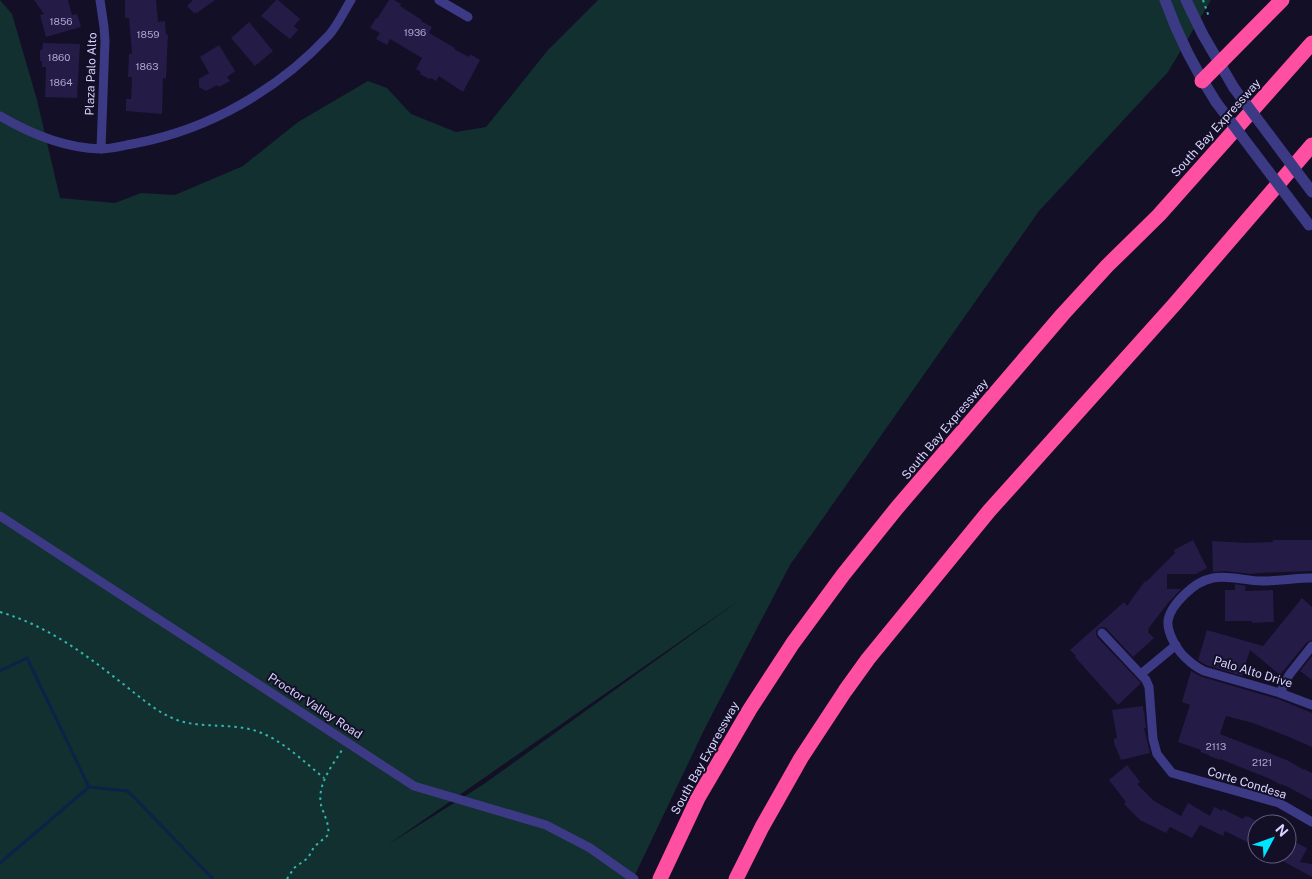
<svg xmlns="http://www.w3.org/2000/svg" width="1312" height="879" font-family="'Public Sans',sans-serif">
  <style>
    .green { fill: #12302f; fill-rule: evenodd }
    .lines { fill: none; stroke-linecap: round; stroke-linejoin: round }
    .stream { stroke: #0c2248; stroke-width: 3 }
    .building { fill: #241b47 }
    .path { stroke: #2fb8b0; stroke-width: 2; stroke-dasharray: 2.5 4; stroke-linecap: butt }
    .minor { stroke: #3d3a85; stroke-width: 9 }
    .tertiary { stroke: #3d3a85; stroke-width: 11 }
    .motorway { stroke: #ff4fa3; stroke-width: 15 }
    .tertiary-bridge { stroke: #3d3a85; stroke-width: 11 }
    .labels { text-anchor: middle; stroke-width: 4; stroke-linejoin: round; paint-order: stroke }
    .number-label { font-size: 10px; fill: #aca6d1 }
    .street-label { font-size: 12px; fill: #d9d4ff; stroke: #130f26 }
  </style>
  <rect width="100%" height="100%" fill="#130f26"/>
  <path class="green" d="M0 0 12 14 37 100 60 198 115 203 141 193 175 195 243 166 298 122 368 81 387 88 411 114 456 132 486 127 548 50 598 0H1211L1168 72 1039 211 790 565 705 728 633 879H0ZM744 597 484 784 389 844Z"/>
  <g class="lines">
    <g class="stream">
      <polyline points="0,671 27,658 89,787 128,791 213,879"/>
      <polyline points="0,863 89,787"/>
    </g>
  </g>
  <g class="building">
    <polygon points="34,0 68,0 72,15 77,14 81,27 46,37 40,15 44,14"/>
    <polygon points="125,0 156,0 158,22 165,21 166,35 168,34 166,79 163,78 162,114 126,111 126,99 131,99 132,77 128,77 129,54 132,54 129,18 125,18"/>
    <polygon points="193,0 215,0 197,13 196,12 195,14 187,6"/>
    <polygon points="276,0 278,0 300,19 294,26 298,30 290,39 261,16"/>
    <polygon points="389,0 394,0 401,4 400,6 422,20 421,21 432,27 429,33 455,48 454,49 469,57 470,54 480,60 463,92 439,76 436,81 431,78 429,79 420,74 421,72 416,69 422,58 390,39 387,45 376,39 380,33 370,28 376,18 377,19"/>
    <polygon points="249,22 273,51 255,66 231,38"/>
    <polygon points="43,43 80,44 77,98 45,97 46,67 42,67 42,61 40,61 40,50 42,50"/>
    <polygon points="219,45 235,71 227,77 230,81 219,87 217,85 206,91 199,87 199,79 209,73 200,57"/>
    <polygon points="1193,540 1207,568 1196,574 1167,574 1167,589 1181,589 1168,603 1148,629 1149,630 1148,632 1154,638 1133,657 1106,628 1101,627 1096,631 1096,634 1097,637 1141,683 1118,705 1075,657 1076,656 1070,650 1124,602 1127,606 1145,581 1146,582 1175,553 1174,550"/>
    <polygon points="1273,540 1312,540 1312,571 1260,573 1251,574 1226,571 1213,572 1212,541 1247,543 1273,542"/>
    <polygon points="1235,584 1246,586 1245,591 1273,590 1274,622 1252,623 1252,621 1225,621 1225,590 1235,590"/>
    <polygon points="1302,598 1312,607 1312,640 1307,642 1280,675 1250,650 1242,676 1206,665 1198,660 1207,630 1263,646"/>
    <polygon points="1312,656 1312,680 1300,671"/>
    <polygon points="1191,671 1202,677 1278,699 1312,713 1312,747 1289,737 1253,723 1226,716 1220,734 1289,761 1304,770 1304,769 1312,773 1312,800 1290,788 1281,784 1281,785 1268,778 1220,759 1220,760 1209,756 1209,755 1200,752 1201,750 1178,742 1190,705 1182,702"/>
    <polygon points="1143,706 1143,711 1144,711 1146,728 1144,728 1150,753 1121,760 1114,743 1114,739 1117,738 1112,710"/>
    <polygon points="1127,765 1140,782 1137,784 1154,801 1181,816 1188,803 1210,816 1214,807 1222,811 1223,809 1243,819 1245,816 1249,817 1260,823 1257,824 1257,847 1225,831 1223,836 1200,825 1192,838 1170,827 1166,833 1140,820 1124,804 1126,802 1109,780"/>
    <polygon points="1293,841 1307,848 1300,862 1312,864 1312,877 1270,854 1287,854 1287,846 1289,847"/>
  </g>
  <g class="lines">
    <g class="path">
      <polyline points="1203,0 1209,17"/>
      <path d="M0 612C45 625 81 651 118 680 134 692 151 708 170 717 194 729 223 723 249 729 277 735 302 760 324 778"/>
      <path d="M287 879 294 868 308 858 314 847 328 835C330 825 324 815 321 805 317 784 332 766 342 750"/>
    </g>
    <g class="minor">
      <polyline points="100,0 104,27 105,41 101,149"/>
      <polyline points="439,0 468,17"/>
      <path d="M0 116C29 133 65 148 100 149 112 149 125 145 137 143 210 129 279 89 329 35 338 25 344 11 351 0"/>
      <polyline points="0,516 414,786 546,825 590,848 634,879"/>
      <path d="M1312 578C1296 578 1279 581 1262 581 1246 581 1229 575 1213 578 1202 580 1192 587 1184 595 1177 602 1169 611 1168 621 1167 634 1178 652 1188 660 1193 665 1198 668 1204 671L1280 693 1312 705"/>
      <polyline points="1102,633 1146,680 1149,687 1153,739 1157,754 1172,773 1279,803 1312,822"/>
      <polyline points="1141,674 1176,645"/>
      <polyline points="1280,693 1289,675 1312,646"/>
    </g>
    <g class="tertiary">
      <path d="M1165 0C1178 36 1195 70 1216 102"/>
      <polyline points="1186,0 1203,35 1234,88"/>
    </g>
    <g class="motorway">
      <polyline points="1202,81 1282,0"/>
      <polyline points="660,879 698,798 750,709 793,643 843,575 896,509 1063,314 1107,266 1159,215 1312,43"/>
      <polyline points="736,879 762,827 801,758 845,691 868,659 989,511 1173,306 1312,145"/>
    </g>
    <g class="tertiary-bridge">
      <polyline points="1234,88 1312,192"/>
      <polyline points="1216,102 1309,225"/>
    </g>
  </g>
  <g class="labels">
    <g class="number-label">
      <text x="61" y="25">1856</text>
      <text x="415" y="36">1936</text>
      <text x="148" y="38">1859</text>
      <text x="59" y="61">1860</text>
      <text x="147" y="70">1863</text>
      <text x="61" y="86">1864</text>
      <text x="1216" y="750">2113</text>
      <text x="1262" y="766">2121</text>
    </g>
    <g class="street-label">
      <text transform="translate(91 74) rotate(-88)" y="4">Plaza Palo Alto</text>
      <text transform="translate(1216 128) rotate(-48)" y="4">South Bay Expressway</text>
      <text transform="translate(945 429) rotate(-50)" y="4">South Bay Expressway</text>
      <text transform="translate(1253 672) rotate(17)" y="4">Palo Alto Drive</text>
      <text transform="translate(315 706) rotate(33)" y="4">Proctor Valley Road</text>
      <text transform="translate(705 758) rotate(-61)" y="4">South Bay Expressway</text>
      <text transform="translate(1247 783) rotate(17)" y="4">Corte Condesa</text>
    </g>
  </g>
  <g transform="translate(1272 839) rotate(49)"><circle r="24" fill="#130f26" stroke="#625e7d"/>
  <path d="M0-4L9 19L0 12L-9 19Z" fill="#00e5ff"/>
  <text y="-8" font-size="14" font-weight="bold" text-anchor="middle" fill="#d9d4ff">N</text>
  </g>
</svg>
